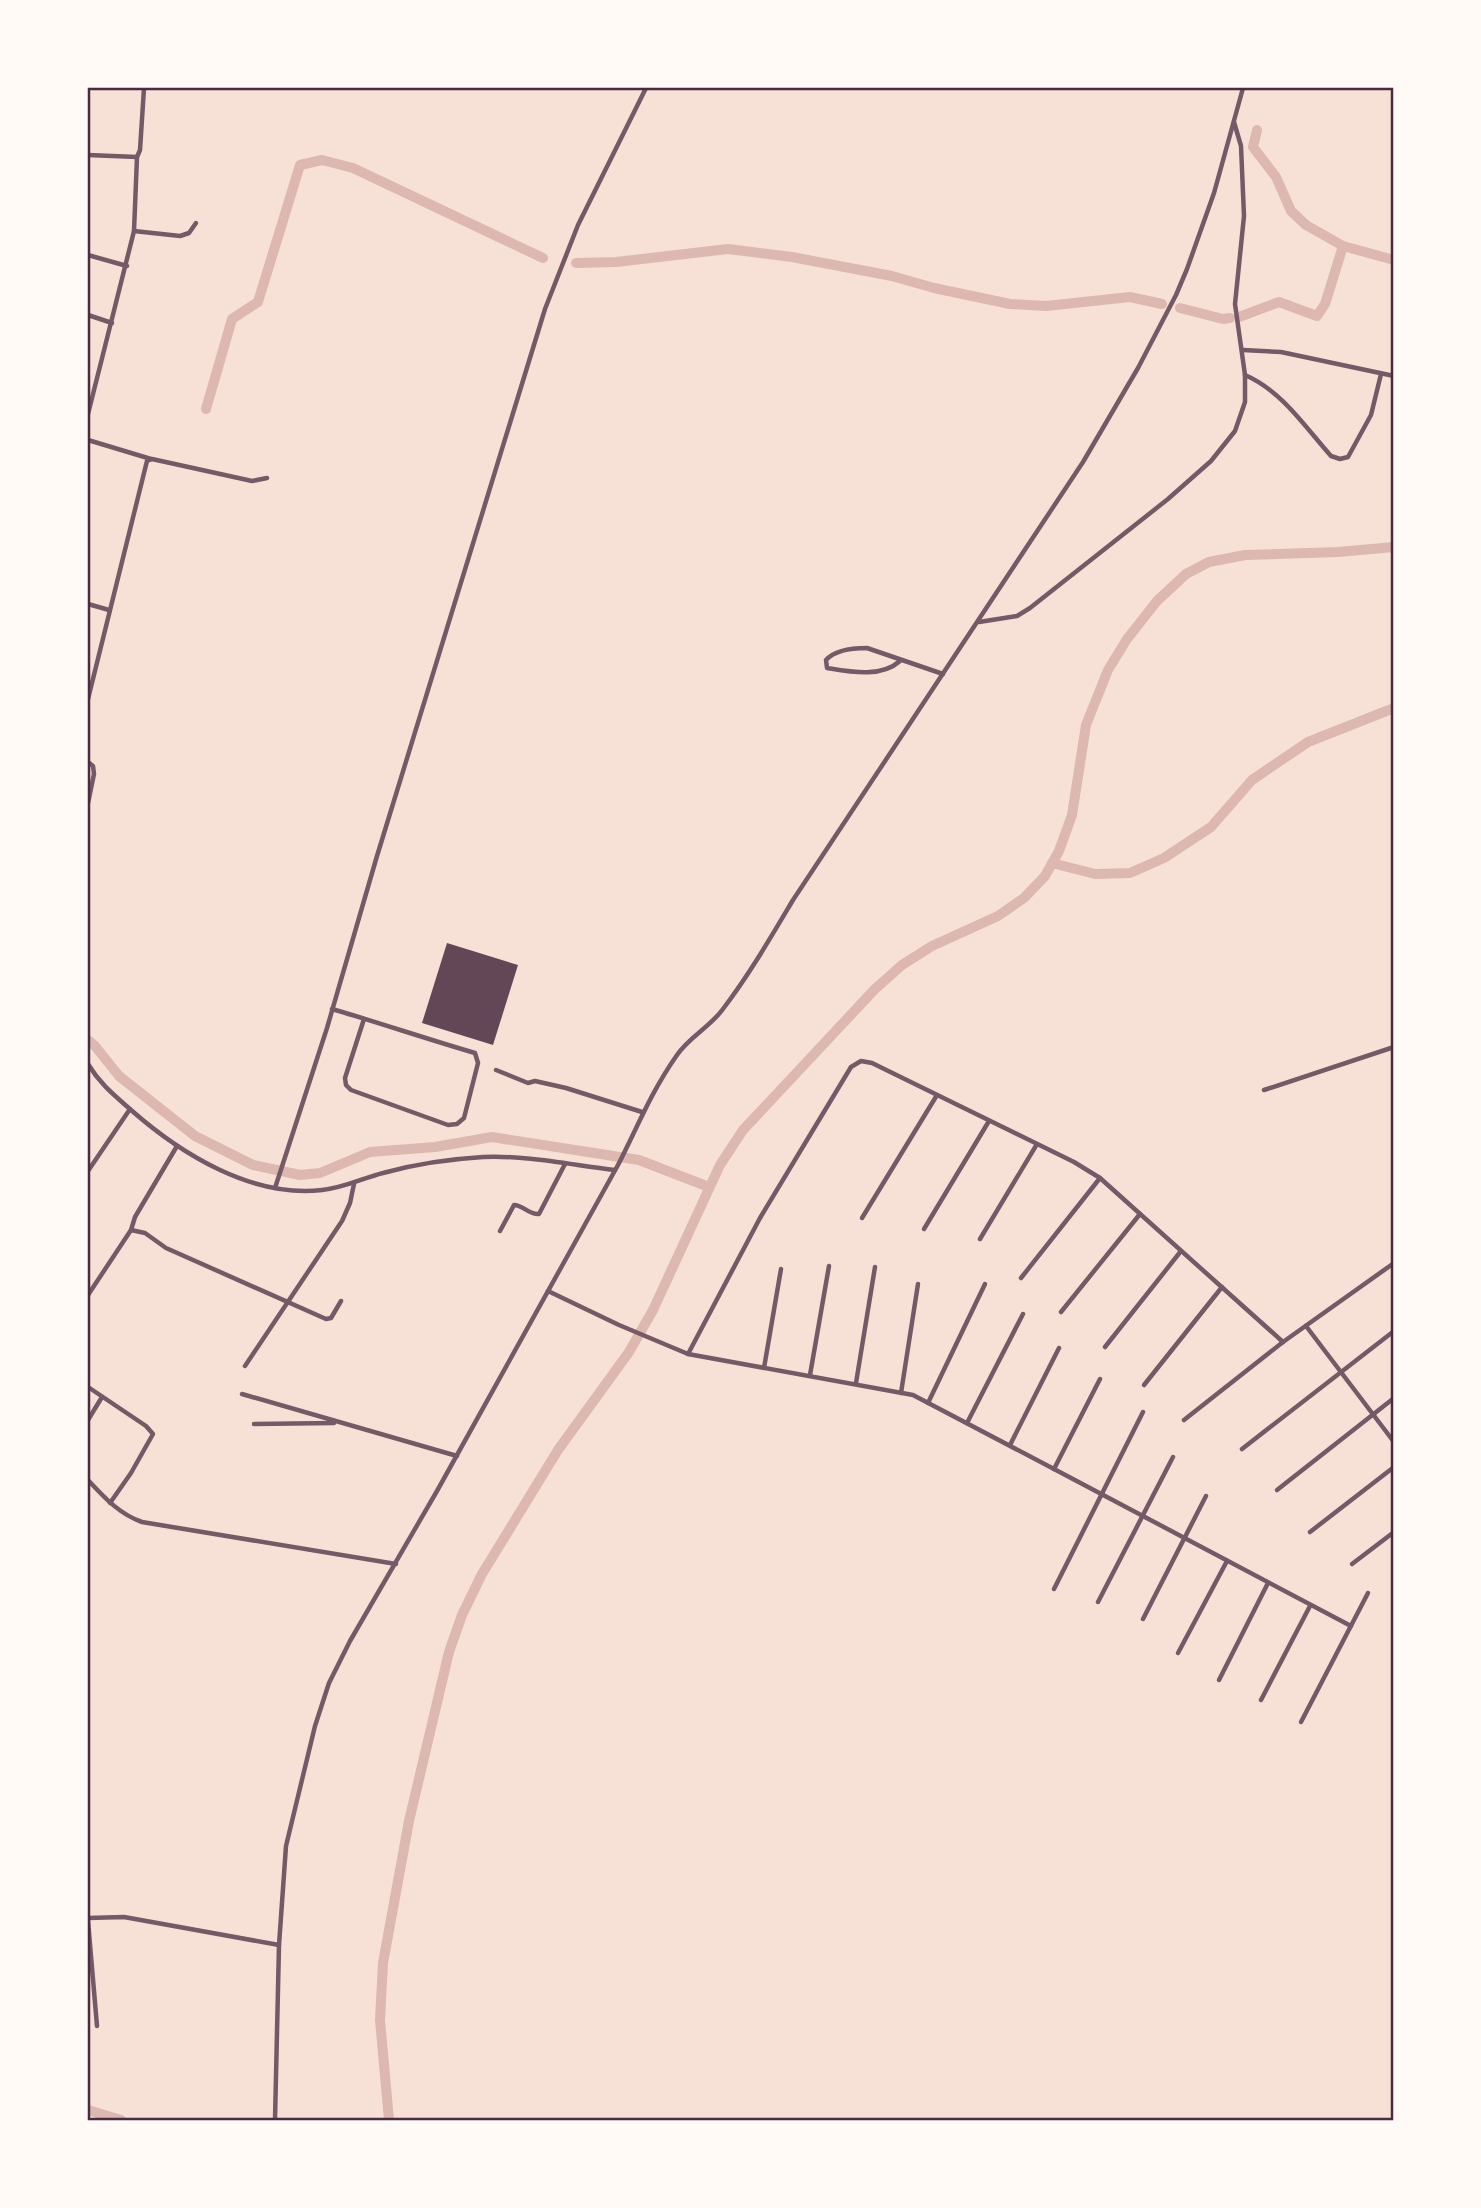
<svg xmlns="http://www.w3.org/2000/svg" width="1481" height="2208" font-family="Overpass,sans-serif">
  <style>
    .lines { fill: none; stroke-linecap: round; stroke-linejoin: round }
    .canal { stroke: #dcb8b0; stroke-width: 10 }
    .building { fill: #644757 }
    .minor { stroke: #755966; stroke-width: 4.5 }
    .neatline { fill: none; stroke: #4a2c40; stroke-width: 2.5 }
  </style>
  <rect width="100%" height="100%" fill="#f7e1d7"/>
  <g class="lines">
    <g class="canal">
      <polyline points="1257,130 1253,147 1276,177 1291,211 1306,225 1343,246 1394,260"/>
      <polyline points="576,263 616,262 728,249 792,257 892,276 934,288 1010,304 1046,306 1130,297 1162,304"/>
      <polyline points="1180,308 1223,319 1230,318"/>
      <polyline points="1239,317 1279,302 1317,316 1325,304 1343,246"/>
      <polyline points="206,409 232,319 258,302 300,165 322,160 353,168 543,258"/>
      <polyline points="1052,863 1095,874 1130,873 1164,858 1211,827 1252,780 1308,742 1394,708"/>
      <polyline points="88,1040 95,1046 119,1076 195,1136 253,1165 300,1175 320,1173 370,1152 435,1147 492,1137 639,1160 709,1187"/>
      <polyline points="88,2110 121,2120"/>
      <polyline points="389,2120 380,2020 383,1963 409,1821 449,1652 462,1615 482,1574 558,1450 629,1352 653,1310 720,1165 743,1130 875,989 902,965 932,946 998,916 1024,898 1045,876 1059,851 1072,815 1086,725 1108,670 1127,639 1157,601 1186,574 1209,562 1245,555 1338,552 1394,547"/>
    </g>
  </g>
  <polygon class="building" points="447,943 518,965 493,1045 422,1023"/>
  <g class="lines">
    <g class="minor">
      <polyline points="88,155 137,157"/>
      <polyline points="134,231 180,236 189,233 196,223"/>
      <polyline points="88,255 127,266"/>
      <polyline points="88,315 112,323"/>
      <polyline points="1243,350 1281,352 1394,376"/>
      <path d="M1245 375C1282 391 1305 427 1331 456L1340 459 1348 457 1371 415 1381 374"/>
      <polyline points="88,414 134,231 137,157 140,150 144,88"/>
      <polyline points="88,440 151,459"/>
      <polyline points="88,604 109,610"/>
      <polyline points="979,622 1017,616 1030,608 1168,499 1211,461 1235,431 1245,402 1245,375 1235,304 1244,216 1241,146 1234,122"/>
      <path d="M900 661C881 678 851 672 827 668L826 660C835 650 854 648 867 648L943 674"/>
      <polyline points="88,699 147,461 152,459 252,481 267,478"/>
      <polyline points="88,762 93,766 94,774 88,803"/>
      <path d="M332 1009C380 1023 427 1039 475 1053L478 1063 464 1118 457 1124 448 1125 351 1090 346 1085 345 1078 364 1019"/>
      <path d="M88 1064C100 1084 114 1095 131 1110 181 1154 252 1198 322 1190 344 1188 363 1178 383 1173 415 1164 450 1159 483 1157 527 1155 572 1165 615 1170"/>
      <polyline points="496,1070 528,1083 535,1081 566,1088 642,1112"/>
      <polyline points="1264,1090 1394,1047"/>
      <polyline points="88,1171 130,1109"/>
      <polyline points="275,1188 327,1028 377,856 545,309 578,225 646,88"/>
      <polyline points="862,1218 937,1095"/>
      <polyline points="924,1229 989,1121"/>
      <polyline points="131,1230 135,1217 177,1146"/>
      <path d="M500 1231 514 1205C523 1205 529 1215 539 1214L565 1164"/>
      <polyline points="980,1239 1037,1144"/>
      <polyline points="1021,1278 1100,1178"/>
      <polyline points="548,1291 619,1325 688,1354 913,1395 1054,1469 1100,1379"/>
      <polyline points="88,1295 131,1230 145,1233 166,1248 326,1319 331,1318 341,1301"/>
      <polyline points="1061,1312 1140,1214"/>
      <polyline points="1306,1326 1394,1442"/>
      <polyline points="1105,1347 1181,1251"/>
      <polyline points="688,1354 760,1218 851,1067 861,1061 872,1063 1074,1162 1100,1178 1283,1342"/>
      <polyline points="245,1366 342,1221 350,1203 354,1184"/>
      <polyline points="764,1368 781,1269"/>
      <polyline points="810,1375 829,1266"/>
      <polyline points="856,1383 875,1267"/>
      <polyline points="1144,1385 1222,1287"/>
      <polyline points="88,1387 146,1426 153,1434 131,1473 110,1503"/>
      <polyline points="901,1393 918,1284"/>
      <polyline points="242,1394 457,1456"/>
      <polyline points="928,1403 985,1284"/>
      <polyline points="88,1420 102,1397"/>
      <polyline points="1184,1420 1283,1342 1394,1263"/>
      <polyline points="967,1423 1023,1314"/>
      <polyline points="254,1424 334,1423"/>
      <polyline points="1010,1445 1059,1348"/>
      <polyline points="1242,1449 1394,1331"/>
      <polyline points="1054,1469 1351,1626"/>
      <path d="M88 1480C104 1497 119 1514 142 1522L396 1564"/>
      <polyline points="1277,1490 1394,1398"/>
      <polyline points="1310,1532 1394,1467"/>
      <polyline points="1352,1564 1394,1532"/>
      <polyline points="1054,1589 1143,1412"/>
      <polyline points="1098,1602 1173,1457"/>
      <polyline points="1143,1619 1206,1496"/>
      <polyline points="1178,1653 1227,1561"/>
      <polyline points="1219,1680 1268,1583"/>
      <polyline points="1261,1700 1310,1606"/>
      <polyline points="1301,1722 1368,1593"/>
      <polyline points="88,1918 124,1917 279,1945"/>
      <polyline points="88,1921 97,2026"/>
      <path d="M275 2120 279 1945 286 1846 315 1726 329 1683 350 1641 437 1491 618 1165C638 1126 651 1092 677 1055 689 1037 710 1027 723 1009 749 975 771 937 793 900L1083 462 1138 368 1176 295 1187 269 1214 193 1243 88"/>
    </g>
  </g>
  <rect width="1481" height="2208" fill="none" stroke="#fffaf5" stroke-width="178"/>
  <rect x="89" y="89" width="1303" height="2030" class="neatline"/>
</svg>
